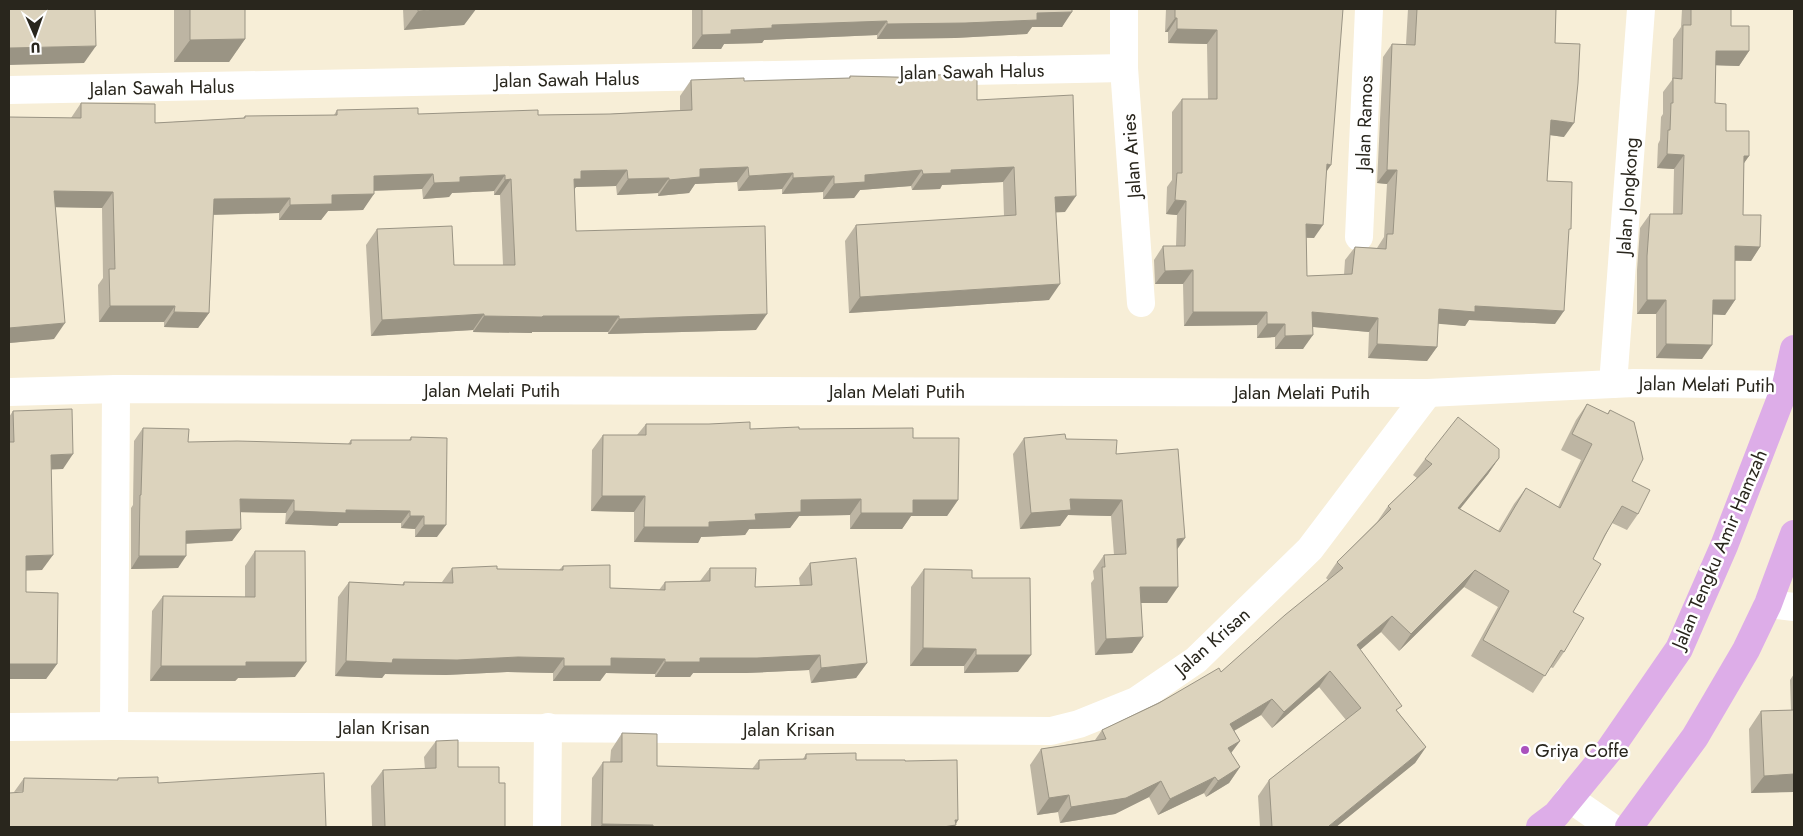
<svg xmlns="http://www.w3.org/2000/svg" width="1803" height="836" font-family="Jost,sans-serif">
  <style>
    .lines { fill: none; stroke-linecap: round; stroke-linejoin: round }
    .minor { stroke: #fff; stroke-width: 28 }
    .primary { stroke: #ddade8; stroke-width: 28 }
    .wall { fill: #bdb5a3 }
    .shaded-wall { fill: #9a9484 }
    .building { fill: #dcd3bd; stroke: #9a9484 }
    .poi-dot { fill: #aa51bd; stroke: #fff; stroke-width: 2 }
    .labels { text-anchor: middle; stroke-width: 5; stroke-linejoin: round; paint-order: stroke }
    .street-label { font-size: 19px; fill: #29261d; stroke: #fff }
    .poi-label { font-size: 19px; fill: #29261d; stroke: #fff; text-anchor: start }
  </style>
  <rect width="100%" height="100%" fill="#f7eed7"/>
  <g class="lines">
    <g class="minor">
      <polyline points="1124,9 1124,68 1141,303"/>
      <polyline points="9,90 1124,68"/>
      <polyline points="1359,237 1369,9"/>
      <polyline points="1613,384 1641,9"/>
      <polyline points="9,392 116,389 1428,393 1634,383 1794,385"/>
      <polyline points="1768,604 1794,607"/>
      <polyline points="114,726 116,389"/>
      <polyline points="9,727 114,726 1051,731 1079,724 1136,701 1196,660 1310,549 1428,393"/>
      <polyline points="1569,798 1611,827"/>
      <polyline points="547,827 548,727"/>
    </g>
    <g class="primary">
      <polyline points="1540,827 1556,815 1610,749 1679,649 1724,546 1786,385 1794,349"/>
      <polyline points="1629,827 1695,737 1746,650 1768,604 1794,534"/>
    </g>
  </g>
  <g class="wall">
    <polygon points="174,9 245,9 245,39 229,62 174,62"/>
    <polygon points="403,9 476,9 464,25 404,30"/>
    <polygon points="692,9 1072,9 1062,27 1032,27 1027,34 955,38 877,39 877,35 764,40 762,43 724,44 721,49 692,49"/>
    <polygon points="1166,9 1343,9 1326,171 1314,238 1306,238 1307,276 1344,275 1345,260 1355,247 1377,248 1384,237 1387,184 1377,183 1383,57 1392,44 1406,44 1408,9 1556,9 1555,43 1564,137 1550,135 1547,181 1569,232 1555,324 1469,320 1465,326 1438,323 1437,347 1427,361 1368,358 1369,332 1313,327 1303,349 1275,349 1275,337 1257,338 1257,325 1184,326 1183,284 1155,284 1154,260 1163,246 1176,246 1177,215 1166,214 1167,187 1172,180 1172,112 1182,99 1208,99 1207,44 1168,43 1168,32 1165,32"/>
    <polygon points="1682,9 1731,9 1731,26 1749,51 1739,66 1715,65 1715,103 1726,131 1749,156 1744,163 1743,215 1760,247 1751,261 1735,261 1735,300 1725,315 1712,314 1702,359 1656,358 1656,314 1637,314 1637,270 1640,228 1650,214 1673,214 1674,169 1657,168 1658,144 1660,140 1661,117 1663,114 1663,92 1672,80 1673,39 1681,27"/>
    <polygon points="936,75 977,100 1065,212 1056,212 1049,300 849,313 845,241 856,225 1004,216 1003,182 942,185 940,189 912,190 911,186 860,190 854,198 823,199 823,192 782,194 782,189 738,191 737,182 695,184 689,193 658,196 658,193 617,195 616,186 576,187 574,189 576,231 756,330 608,334 608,332 532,332 532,333 473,332 473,330 371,336 366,245 377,229 454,265 503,265 500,195 494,195 494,191 452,193 449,197 423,199 422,189 374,191 363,210 328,211 321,220 279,220 279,213 213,215 209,313 198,328 164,327 164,322 99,322 98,285 103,278 102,208 55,207 54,339 9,343 9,117 71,118 81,103 155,123 243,118 245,116 334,115 337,110 418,114 538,115 610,114 680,110 680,96 691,80 744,81 849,78 850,76 934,78"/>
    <polygon points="1587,404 1607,414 1610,410 1632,481 1638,514 1627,530 1612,523 1593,559 1573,612 1564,652 1553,668 1550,667 1533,693 1471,656 1498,607 1464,587 1399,651 1381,632 1360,650 1398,712 1426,747 1415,763 1336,827 1260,827 1258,796 1269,780 1346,720 1319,687 1272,728 1261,715 1234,731 1240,741 1231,753 1240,767 1229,783 1206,797 1204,793 1158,815 1149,797 1115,814 1060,823 1058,812 1037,815 1030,765 1041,749 1095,740 1102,730 1221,672 1328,580 1326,578 1337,562 1377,522 1388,506 1417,478 1413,475 1425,459 1499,458 1488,474 1460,509 1498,531 1514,504 1526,488 1558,507 1581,460 1561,450 1576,420"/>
    <polygon points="13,411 63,469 51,469 42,570 26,570 26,592 57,664 46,679 9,679 9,417"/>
    <polygon points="646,424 750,429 799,429 913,438 958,500 947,516 911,516 902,529 850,529 850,515 799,516 790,528 749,529 745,535 701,537 698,543 634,542 634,512 591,511 592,450 603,435 637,435"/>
    <polygon points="143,428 188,442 348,444 351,440 409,440 411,437 437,537 415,537 415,529 401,528 401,523 339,523 337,526 285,524 286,513 240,512 241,529 232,541 186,544 178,568 131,569 131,508 133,505 134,441"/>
    <polygon points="1024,438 1066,439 1116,454 1177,549 1167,603 1141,603 1143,637 1132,653 1095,655 1091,583 1094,579 1093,571 1104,555 1114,555 1111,516 1068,515 1060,526 1020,529 1013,454"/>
    <polygon points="255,551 295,677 238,678 235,681 150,681 152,611 163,596 245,597 245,566"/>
    <polygon points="810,563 867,663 856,678 811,683 809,670 746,673 693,673 690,677 655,677 655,674 606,673 600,681 553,681 553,673 507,672 446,675 385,674 382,678 335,676 338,597 349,582 402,585 404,582 442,582 452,568 559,570 563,566 610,588 659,590 665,582 700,581 710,568 755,587 800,586 799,578"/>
    <polygon points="924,569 972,578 1018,672 964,673 964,666 910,666 911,587"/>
    <polygon points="1794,674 1794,792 1751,793 1749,729 1761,711 1791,710 1790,680"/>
    <polygon points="622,733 657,766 752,769 759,760 803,759 806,754 856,760 905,761 958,820 954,827 591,827 592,778 603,762 610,762 611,750"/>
    <polygon points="436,741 458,767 499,783 505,827 372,827 371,786 383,770 425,769 424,757"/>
    <polygon points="24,778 117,780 118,778 158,783 14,792"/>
  </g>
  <g class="shaded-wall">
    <polygon points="442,9 476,9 464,25 404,30 418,11"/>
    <polygon points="1072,12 1062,27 1032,27 1027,34 955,38 877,39 887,24 1037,13"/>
    <polygon points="1175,18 1177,18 1168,32 1165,32"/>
    <polygon points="887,21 877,35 764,40 762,43 724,44 721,49 692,49 702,35 731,30 772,25"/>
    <polygon points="1177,29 1217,30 1207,44 1168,43"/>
    <polygon points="245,39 229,62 174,62 190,40"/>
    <polygon points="96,46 84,63 9,65 9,48"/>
    <polygon points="1716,51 1749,51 1739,66 1706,65"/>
    <polygon points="1551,120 1574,123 1564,137 1542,134"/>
    <polygon points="1667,154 1684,155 1674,169 1657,168"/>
    <polygon points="1744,156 1749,156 1739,170"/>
    <polygon points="1327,164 1331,165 1322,178"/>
    <polygon points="748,167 737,182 695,184 689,193 658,196 669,180 700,169"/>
    <polygon points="1014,167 1003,182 942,185 940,189 912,190 923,174 951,170"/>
    <polygon points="627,170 616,186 576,187 570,195 574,179 581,171"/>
    <polygon points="922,170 911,186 860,190 854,198 823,199 834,184 865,175"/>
    <polygon points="1387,170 1397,170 1387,184 1377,183"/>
    <polygon points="793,173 782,189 738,191 749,176"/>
    <polygon points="433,174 422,189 363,191 374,176"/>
    <polygon points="505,175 494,191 452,193 449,197 423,199 434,183 460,177"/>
    <polygon points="834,176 823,192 782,194 793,178"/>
    <polygon points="669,178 658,193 617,195 628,179"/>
    <polygon points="511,179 500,195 494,195 505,180"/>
    <polygon points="54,191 113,192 102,208 43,207"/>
    <polygon points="374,194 363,210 328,211 321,220 279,220 290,205 332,195"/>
    <polygon points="1076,196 1065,212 1044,213 1055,197"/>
    <polygon points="290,198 279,213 203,215 214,199"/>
    <polygon points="1175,200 1186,201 1177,215 1166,214"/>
    <polygon points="1306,224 1323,225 1314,238 1296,237"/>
    <polygon points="1735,246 1760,247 1751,261 1725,260"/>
    <polygon points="1193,270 1183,284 1155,284 1165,271"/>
    <polygon points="1060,284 1049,300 849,313 860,297"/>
    <polygon points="1647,300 1666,300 1656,314 1637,314"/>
    <polygon points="1713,300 1735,300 1725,315 1703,314"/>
    <polygon points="110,306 175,306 164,322 99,322"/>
    <polygon points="1475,306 1564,311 1555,324 1469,320 1465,326 1429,323 1439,309"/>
    <polygon points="174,312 209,313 198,328 164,327"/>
    <polygon points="1193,312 1267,312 1257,325 1184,326"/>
    <polygon points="1312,312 1378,318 1369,332 1303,326"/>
    <polygon points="484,314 473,330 371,336 382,320"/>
    <polygon points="767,314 756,330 608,334 619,319"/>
    <polygon points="484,316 619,316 608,332 532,332 532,333 473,332"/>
    <polygon points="65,323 54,339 9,343 9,328"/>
    <polygon points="1267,324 1285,324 1275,337 1257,338"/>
    <polygon points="1313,335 1303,349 1275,349 1285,336"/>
    <polygon points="1377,344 1437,347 1427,361 1368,358"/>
    <polygon points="1666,344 1712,345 1702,359 1656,358"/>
    <polygon points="73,454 63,469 41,470 51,455"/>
    <polygon points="1499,458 1488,474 1447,525 1458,508"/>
    <polygon points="602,496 645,496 634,512 591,511"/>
    <polygon points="240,499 294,500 286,513 231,512"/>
    <polygon points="861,499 850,515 799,516 790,528 749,529 745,535 701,537 698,543 634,542 644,527 709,522 755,514 801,500"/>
    <polygon points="1070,499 1122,500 1111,516 1068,515 1060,526 1020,529 1031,513"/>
    <polygon points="913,500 958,500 947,516 911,516 902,529 850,529 861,513"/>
    <polygon points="346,510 410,511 401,523 339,523 337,526 285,524 294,511"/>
    <polygon points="410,516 424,516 415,529 401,528"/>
    <polygon points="424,525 446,525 437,537 415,537"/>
    <polygon points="241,529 232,541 177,544 186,531"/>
    <polygon points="1185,538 1174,554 1177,539"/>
    <polygon points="53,555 42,570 16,571 26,556"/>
    <polygon points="139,556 186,556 178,568 131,569"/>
    <polygon points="1475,570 1464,587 1399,651 1411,634"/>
    <polygon points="1140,587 1178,587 1167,603 1129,603"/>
    <polygon points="1392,616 1381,632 1346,662 1357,645"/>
    <polygon points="1143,637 1132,653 1095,655 1106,639"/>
    <polygon points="923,648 976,649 964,666 910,666"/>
    <polygon points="820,655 809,670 746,673 693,673 690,677 655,677 665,662 700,658"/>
    <polygon points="976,655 1031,655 1018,672 964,673"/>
    <polygon points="518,657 564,658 553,673 507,672 446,675 385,674 382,678 335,676 346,661 393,659"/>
    <polygon points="611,658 665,659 655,674 606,673 600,681 553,681 564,666"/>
    <polygon points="246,662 306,662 295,677 238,678 235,681 150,681 161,666"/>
    <polygon points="867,663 856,678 811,683 821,668"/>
    <polygon points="9,664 57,664 46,679 9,679"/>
    <polygon points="1330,671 1319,687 1272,728 1284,712"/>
    <polygon points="1272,699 1261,715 1218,740 1230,724"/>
    <polygon points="1240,741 1228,757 1228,748"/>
    <polygon points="1426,747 1415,763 1336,827 1328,827"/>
    <polygon points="1240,767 1229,783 1206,797 1218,781"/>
    <polygon points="1794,774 1794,792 1751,793 1764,776"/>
    <polygon points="1215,777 1204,793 1158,815 1170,799"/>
    <polygon points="1161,781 1149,797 1115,814 1060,823 1071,807"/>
    <polygon points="1069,795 1058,812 1037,815 1049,798"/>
    <polygon points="955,820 958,820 954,827 943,827"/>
    <polygon points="602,824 653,825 651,827 600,827"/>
  </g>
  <g class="building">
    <polygon points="9,9 95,9 96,46 9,48"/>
    <polygon points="190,9 245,9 245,39 190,40"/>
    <polygon points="418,9 442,9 418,11"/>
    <polygon points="702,9 1072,9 1072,12 1037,13 1037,20 965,23 887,24 887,21 772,25 772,28 731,30 731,34 702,35"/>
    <polygon points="1175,9 1343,9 1331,165 1327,164 1323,225 1306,224 1307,276 1352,274 1355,247 1386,249 1387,234 1393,234 1397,170 1387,170 1392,44 1415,45 1417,9 1556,9 1555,43 1580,44 1578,83 1574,123 1551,120 1547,181 1572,182 1571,229 1569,229 1564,311 1475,306 1475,312 1439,309 1437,347 1377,344 1378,318 1312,312 1313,335 1285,336 1285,324 1267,324 1267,312 1193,312 1193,270 1165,271 1163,246 1185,246 1186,201 1175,200 1177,173 1182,173 1182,99 1217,99 1217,30 1177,29 1177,18 1175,18"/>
    <polygon points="1691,9 1731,9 1731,26 1749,26 1749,51 1716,51 1715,103 1726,104 1726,131 1749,131 1749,156 1744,156 1743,215 1761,215 1760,247 1735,246 1735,300 1713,300 1712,345 1666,344 1666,300 1647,300 1647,256 1650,214 1682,214 1684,155 1667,154 1668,130 1670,130 1671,103 1673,103 1673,78 1682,79 1683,25 1691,25"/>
    <polygon points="977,74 977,100 1073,95 1076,196 1055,197 1060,284 860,297 856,225 1016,215 1014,167 951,170 951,173 923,174 922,170 865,175 865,182 834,184 834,176 793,178 793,173 749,176 748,167 700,169 700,177 669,180 669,178 628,179 627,170 581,171 581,179 574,179 576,231 765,226 767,314 619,319 619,316 543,316 542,317 484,316 484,314 382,320 377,229 452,226 454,265 515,265 511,179 505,180 505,175 460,177 460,182 434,183 433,174 374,176 374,194 332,195 332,204 290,205 290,198 214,199 209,313 174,312 175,306 110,306 109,269 115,269 113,192 54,191 65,323 9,328 9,117 81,118 81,103 155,104 155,123 245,118 245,116 337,115 337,110 418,108 418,114 538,110 538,115 610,114 692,110 691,80 744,78 744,81 850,78 850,76 936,78 936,75"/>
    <polygon points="1587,404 1608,414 1610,410 1634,422 1643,459 1632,481 1650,490 1638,514 1622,506 1605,535 1593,559 1601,564 1573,612 1584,618 1564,652 1561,650 1545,676 1483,640 1509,591 1475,570 1411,634 1392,616 1357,645 1402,706 1396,710 1426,747 1329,826 1329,827 1272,827 1269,780 1361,708 1330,671 1284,712 1272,699 1230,724 1240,741 1228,748 1240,767 1218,781 1215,777 1170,799 1161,781 1126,798 1071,807 1069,795 1049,798 1041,749 1106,739 1102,730 1159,703 1219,668 1221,672 1285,615 1343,568 1337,562 1391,509 1388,506 1432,464 1425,459 1458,417 1499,449 1499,458 1458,508 1500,532 1526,488 1560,508 1592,444 1572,434"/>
    <polygon points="72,409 73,454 51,455 53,555 26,556 26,592 58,593 57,664 9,664 9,442 14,442 13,411"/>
    <polygon points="750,422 750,429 799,427 799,429 913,428 913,438 959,438 958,500 913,500 913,513 861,513 861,499 801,500 801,512 755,514 756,520 709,522 709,527 644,527 645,496 602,496 603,435 646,435 646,424 709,424"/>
    <polygon points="143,428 189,429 188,442 237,441 351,444 351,440 411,440 411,437 447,438 446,525 424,525 424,516 410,516 410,511 346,510 346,513 294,511 294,500 240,499 241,529 186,531 186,556 139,556 140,495 141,495"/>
    <polygon points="1065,434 1066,439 1117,440 1116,454 1178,449 1185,538 1177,539 1178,587 1140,587 1143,637 1106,639 1102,567 1105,567 1104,555 1126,554 1122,500 1070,499 1071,510 1031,513 1024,438"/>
    <polygon points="255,551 305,551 306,662 246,662 246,666 161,666 163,596 255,597"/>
    <polygon points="856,558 867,663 821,668 820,655 757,658 700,658 700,662 665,662 665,659 611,658 611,666 564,666 564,658 518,657 457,660 393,659 392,663 346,661 349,582 404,585 404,582 453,583 452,568 497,566 497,569 563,570 563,566 610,565 610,588 665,590 665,582 710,581 710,568 756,568 755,587 812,585 810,563"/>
    <polygon points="924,569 972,570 972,578 1030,578 1031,655 976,655 976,649 923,648"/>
    <polygon points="1794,710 1794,774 1764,776 1761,711"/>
    <polygon points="622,733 657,734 657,766 759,769 759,760 806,759 806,754 856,753 856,760 905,760 905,761 957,760 958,820 955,820 956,825 943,827 653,827 653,825 602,824 603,762 622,762"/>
    <polygon points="458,740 458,767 499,767 499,783 505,783 505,827 385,827 383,770 436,768 436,741"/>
    <polygon points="324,773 326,827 9,827 9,793 23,792 24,778 118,780 118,778 158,777 158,783"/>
  </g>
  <circle class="poi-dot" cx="1525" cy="750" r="5"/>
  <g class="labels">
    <g class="street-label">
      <text transform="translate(972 71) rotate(-1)" y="7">Jalan Sawah Halus</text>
      <text transform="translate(567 79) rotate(-1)" y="7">Jalan Sawah Halus</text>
      <text transform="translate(162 87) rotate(-1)" y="7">Jalan Sawah Halus</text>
      <text transform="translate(1364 123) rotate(-88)" y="7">Jalan Ramos</text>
      <text transform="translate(1131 156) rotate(-94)" y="7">Jalan Aries</text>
      <text transform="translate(1627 196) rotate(-86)" y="7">Jalan Jongkong</text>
      <text transform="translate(1707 384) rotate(1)" y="7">Jalan Melati Putih</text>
      <text x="492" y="397">Jalan Melati Putih</text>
      <text x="897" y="398">Jalan Melati Putih</text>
      <text x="1302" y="399">Jalan Melati Putih</text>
      <text transform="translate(1719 549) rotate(-67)" y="7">Jalan Tengku Amir Hamzah</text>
      <text transform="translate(1212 641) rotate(-41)" y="7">Jalan Krisan</text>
      <text x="384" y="734">Jalan Krisan</text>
      <text x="789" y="736">Jalan Krisan</text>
    </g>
    <g class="poi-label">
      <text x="1535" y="757">Griya Coffe</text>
    </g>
  </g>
  <rect width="1803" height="836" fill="none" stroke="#29261d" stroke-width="20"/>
  <g transform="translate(35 35) rotate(178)" stroke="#ffffff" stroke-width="4" paint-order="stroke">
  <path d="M0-4L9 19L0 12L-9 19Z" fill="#29261d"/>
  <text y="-8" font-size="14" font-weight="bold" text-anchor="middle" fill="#29261d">U</text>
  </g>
</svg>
